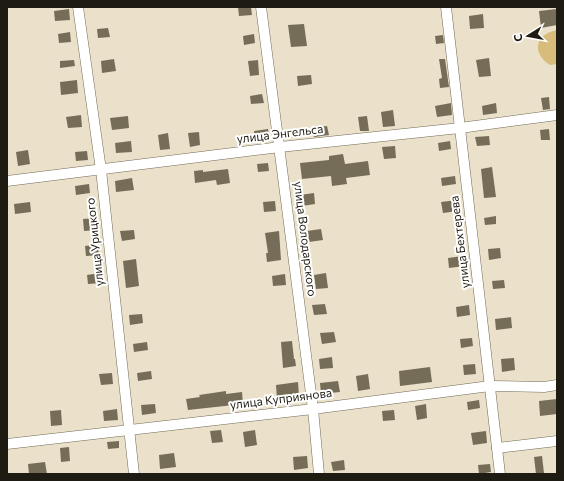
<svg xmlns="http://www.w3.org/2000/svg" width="564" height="481" font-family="Commissioner,sans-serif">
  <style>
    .green { fill: #d8bc7b }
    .building { fill: #766d58 }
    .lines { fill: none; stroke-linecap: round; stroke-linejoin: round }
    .minor-casing { stroke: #726a55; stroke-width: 11 }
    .minor { stroke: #fff; stroke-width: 10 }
    .labels { text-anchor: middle; stroke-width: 4; stroke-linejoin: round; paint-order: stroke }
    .street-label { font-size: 12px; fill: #1e1b12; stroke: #fff }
  </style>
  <rect width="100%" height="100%" fill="#ebe1ca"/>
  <path class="green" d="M557 30V64L550 65C531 53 535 34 557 30Z"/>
  <g class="building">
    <polygon points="238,7 251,7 252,15 239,16"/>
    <polygon points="69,9 70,20 55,21 54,11"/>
    <polygon points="557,9 557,25 541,28 539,11"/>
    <polygon points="483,14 484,28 470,29 469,16"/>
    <polygon points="304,24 307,46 291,47 288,25"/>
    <polygon points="108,28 110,37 98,38 97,29"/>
    <polygon points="70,32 71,42 59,43 58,34"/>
    <polygon points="254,34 255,43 244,45 243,36"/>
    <polygon points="443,35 444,43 436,44 435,36"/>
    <polygon points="489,58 491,76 479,77 476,60"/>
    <polygon points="114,59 116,71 102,73 101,61"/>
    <polygon points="439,59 445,59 449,87 440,88 439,79 442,78"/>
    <polygon points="74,60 75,66 60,68 60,61"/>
    <polygon points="258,60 259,75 250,76 248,61"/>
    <polygon points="311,75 312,84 298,86 297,76"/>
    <polygon points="77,80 78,93 61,95 60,82"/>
    <polygon points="262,94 264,103 251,104 250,96"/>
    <polygon points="549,97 550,109 543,110 541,98"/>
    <polygon points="451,103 452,115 437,117 435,106"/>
    <polygon points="496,103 497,113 483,115 482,106"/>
    <polygon points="393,110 395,126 383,127 381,112"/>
    <polygon points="81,115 82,127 68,128 66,117"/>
    <polygon points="128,116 129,128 112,130 110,118"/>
    <polygon points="367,116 369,131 360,131 358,117"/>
    <polygon points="327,126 329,135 314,137 312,128"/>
    <polygon points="268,129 269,138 255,140 254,131"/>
    <polygon points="549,129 550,140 541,140 540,130"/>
    <polygon points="199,132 200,145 190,147 188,133"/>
    <polygon points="168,133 170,149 160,150 158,135"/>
    <polygon points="489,136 490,145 477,146 475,137"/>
    <polygon points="131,141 132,152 116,153 115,143"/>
    <polygon points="450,141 451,149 439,151 438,143"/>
    <polygon points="395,146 396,158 384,159 382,147"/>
    <polygon points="28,150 30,164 18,166 16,152"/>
    <polygon points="87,151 88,160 76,161 75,152"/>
    <polygon points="343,154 345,164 368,161 370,175 346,178 347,184 332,186 331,176 302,179 300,163 329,160 329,156"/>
    <polygon points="268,163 269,171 258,172 257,164"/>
    <polygon points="492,167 496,197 484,198 481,169"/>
    <polygon points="228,169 230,183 217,185 216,180 195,183 194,171 203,170 203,172"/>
    <polygon points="455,176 456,184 442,186 441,178"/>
    <polygon points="132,178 134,190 116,192 115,181"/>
    <polygon points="89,184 90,193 76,195 75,186"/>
    <polygon points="314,193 315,204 302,206 300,195"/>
    <polygon points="457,200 458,211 443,213 441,202"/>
    <polygon points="275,201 276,211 264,212 263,202"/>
    <polygon points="30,202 31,212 15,214 14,204"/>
    <polygon points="496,216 496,224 485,225 484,218"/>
    <polygon points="96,218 97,230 84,231 83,219"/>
    <polygon points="321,229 323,240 309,242 307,231"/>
    <polygon points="134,230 135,239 122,241 120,231"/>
    <polygon points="279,231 281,260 267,262 266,253 268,253 265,233"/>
    <polygon points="98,244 99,255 86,256 85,246"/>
    <polygon points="500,248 501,258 489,260 488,249"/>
    <polygon points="463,256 464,266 449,268 448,258"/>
    <polygon points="136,259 139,286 126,288 123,261"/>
    <polygon points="100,273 101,283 88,284 87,275"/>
    <polygon points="326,273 328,288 316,289 314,275"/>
    <polygon points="285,274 286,285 273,286 272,276"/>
    <polygon points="504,280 505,288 493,289 492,281"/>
    <polygon points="325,304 327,314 314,315 312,305"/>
    <polygon points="469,305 470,315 457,317 456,307"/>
    <polygon points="142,314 143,323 130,325 129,315"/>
    <polygon points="511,317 512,328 496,330 495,319"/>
    <polygon points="334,332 336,342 322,344 320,333"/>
    <polygon points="472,338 473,346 461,348 460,339"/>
    <polygon points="292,341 294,359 295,359 296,366 283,368 281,342"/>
    <polygon points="147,342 148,350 134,352 133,344"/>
    <polygon points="332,357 333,368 320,369 319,359"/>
    <polygon points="514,358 515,370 502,372 501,359"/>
    <polygon points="475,364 476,374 464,375 463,365"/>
    <polygon points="430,367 432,382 400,386 399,371"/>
    <polygon points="151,371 152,379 138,381 137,373"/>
    <polygon points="112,373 113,384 101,385 99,374"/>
    <polygon points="368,374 370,389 358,391 356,376"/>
    <polygon points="338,381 340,392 321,394 320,383"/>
    <polygon points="298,382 299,396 277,399 276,385"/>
    <polygon points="226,391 226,394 242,392 243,404 188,410 186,399 200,397 199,395"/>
    <polygon points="557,399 557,414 540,416 539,401"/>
    <polygon points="479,400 480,408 468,410 467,402"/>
    <polygon points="155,404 156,413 142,415 141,405"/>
    <polygon points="426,404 427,418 417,420 415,406"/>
    <polygon points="117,409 118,420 104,421 103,411"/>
    <polygon points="61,410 62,425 51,426 50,411"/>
    <polygon points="394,410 395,420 383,421 382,411"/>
    <polygon points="221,430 223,442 212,443 210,431"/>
    <polygon points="255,430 257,445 245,447 243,432"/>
    <polygon points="486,431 487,443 473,445 471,433"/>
    <polygon points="119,441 119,448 108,449 107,442"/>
    <polygon points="69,447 70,461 61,462 60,448"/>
    <polygon points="174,453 176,467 160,469 159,455"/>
    <polygon points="307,456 308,468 294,470 293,457"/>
    <polygon points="542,456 544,473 536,474 534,457"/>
    <polygon points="344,460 345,470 333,471 331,462"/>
    <polygon points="45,462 47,474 29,474 28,464"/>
    <polygon points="490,464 491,472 479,474 478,465"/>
  </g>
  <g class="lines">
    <defs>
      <g id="minor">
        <polyline points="78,7 101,170 134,474"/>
        <polyline points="261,7 313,409 319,474"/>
        <polyline points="446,7 500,474"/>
        <polyline points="7,181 280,147 460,128 557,115"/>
        <polyline points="7,444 313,409 490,386 544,387 557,385"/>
        <polyline points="497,448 557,441"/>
      </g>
    </defs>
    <use href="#minor" class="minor-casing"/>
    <use href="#minor" class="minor"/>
  </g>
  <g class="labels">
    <g class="street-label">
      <text transform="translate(280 134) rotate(-7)" y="4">улица Энгельса</text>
      <text transform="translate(305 239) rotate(83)" y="4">улица Володарского</text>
      <text transform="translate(95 242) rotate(-96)" y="4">улица Урицкого</text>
      <text transform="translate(460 242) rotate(-97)" y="4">улица Бехтерева</text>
      <text transform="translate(281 399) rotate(-7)" y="4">улица Куприянова</text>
    </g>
  </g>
  <rect width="564" height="481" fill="none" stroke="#1e1b12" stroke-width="16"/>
  <g transform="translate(528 36) rotate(259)" stroke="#ffffff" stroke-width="3" paint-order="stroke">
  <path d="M0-3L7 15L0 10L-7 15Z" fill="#1e1b12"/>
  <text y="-6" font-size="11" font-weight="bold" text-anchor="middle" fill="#1e1b12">С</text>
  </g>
</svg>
